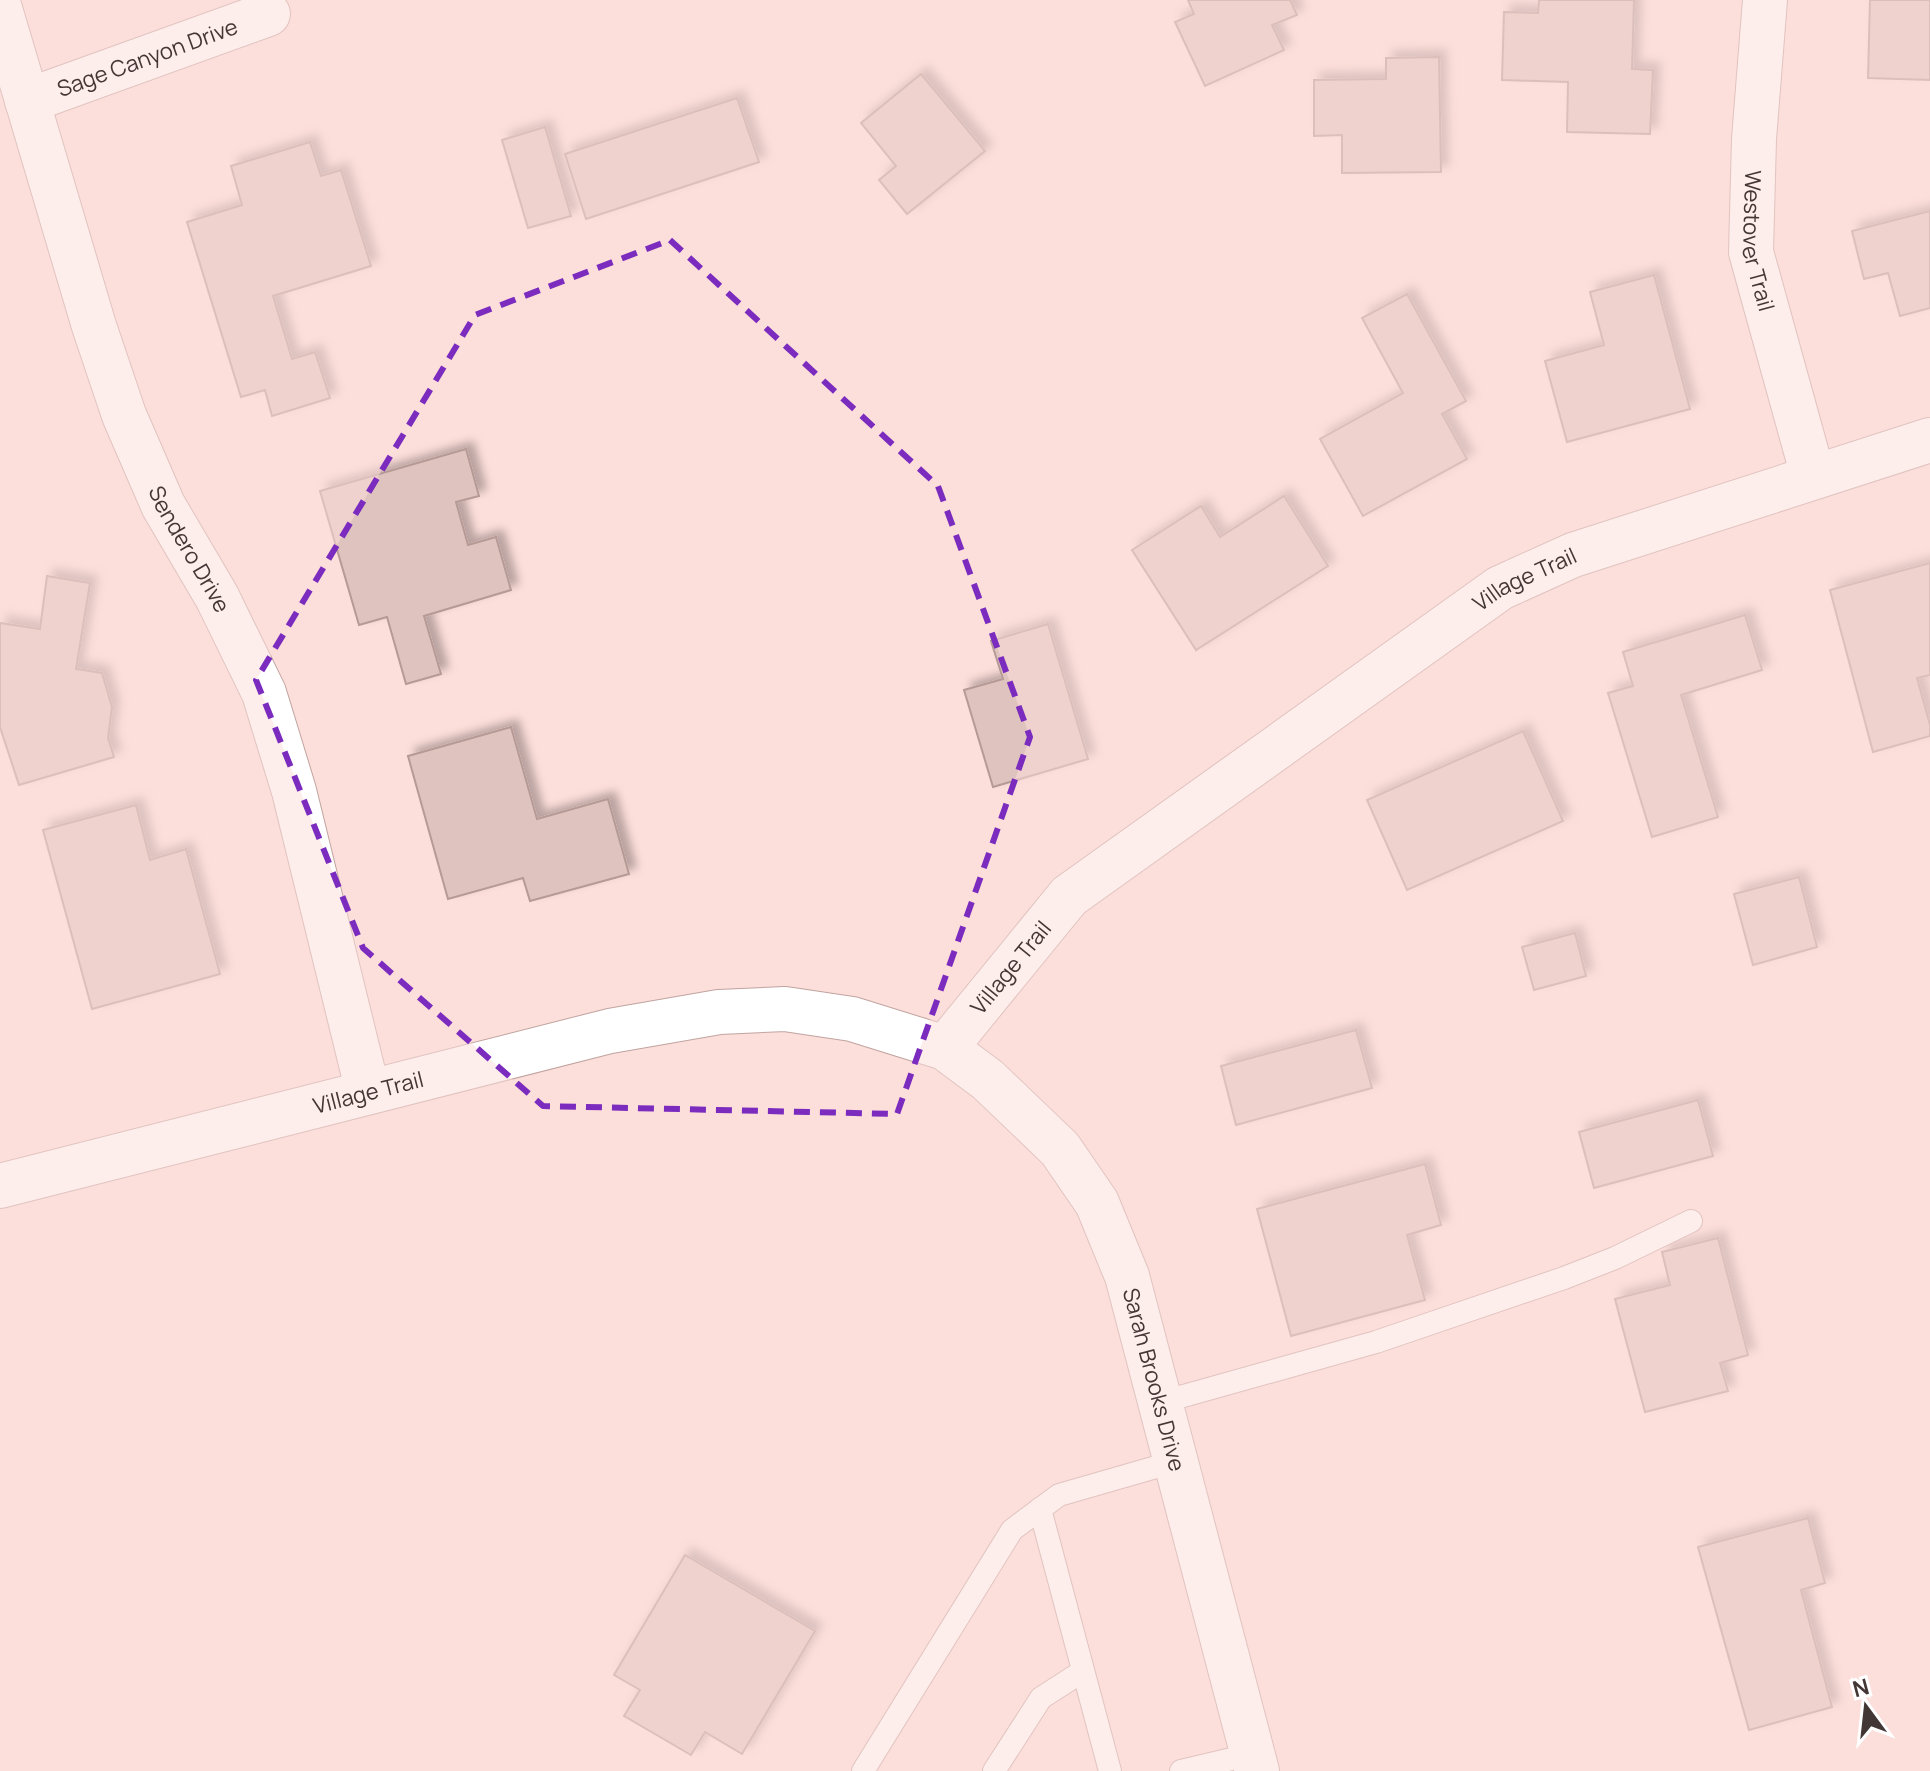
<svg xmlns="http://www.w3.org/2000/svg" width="1930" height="1771" font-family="Manrope,sans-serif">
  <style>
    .building { fill: #dfc3be; stroke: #b59a96; stroke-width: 2; filter: url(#shadow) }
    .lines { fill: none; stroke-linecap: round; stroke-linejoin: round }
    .lane-casing { stroke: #c0a4a0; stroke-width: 24 }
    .street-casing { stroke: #c0a4a0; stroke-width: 46 }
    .lane { stroke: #fff; stroke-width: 22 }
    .street { stroke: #fff; stroke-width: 44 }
    .marked { fill: none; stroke: #7b2cbf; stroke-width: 6; stroke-dasharray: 16 10; stroke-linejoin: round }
    .labels { text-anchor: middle; stroke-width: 6; stroke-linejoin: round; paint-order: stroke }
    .street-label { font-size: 22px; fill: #433736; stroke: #fff }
  </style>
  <defs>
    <filter id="shadow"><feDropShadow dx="7" dy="-7" stdDeviation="4" flood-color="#0004"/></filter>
  </defs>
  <rect width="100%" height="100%" fill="#fcdeda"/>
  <g class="building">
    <polygon points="1188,0 1290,0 1297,15 1272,25 1284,50 1205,86 1175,22 1194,14"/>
    <polygon points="1539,0 1634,0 1632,69 1653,70 1650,134 1567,132 1568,82 1502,80 1504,12 1538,13"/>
    <polygon points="1870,0 1930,0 1930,80 1868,78"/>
    <polygon points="1439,57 1441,172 1342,173 1342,135 1314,136 1314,80 1386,79 1386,58"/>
    <polygon points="921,74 985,151 907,214 879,180 896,166 861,123"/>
    <polygon points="737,98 759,162 586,219 565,154"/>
    <polygon points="545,127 571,216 528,228 502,140"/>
    <polygon points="310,142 321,176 341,170 371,266 273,296 292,359 315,352 330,398 272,416 265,390 241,397 187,222 242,205 231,166"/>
    <polygon points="1930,211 1930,308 1900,316 1888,273 1864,279 1852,231"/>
    <polygon points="1654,275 1690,409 1567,442 1545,361 1604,345 1590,292"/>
    <polygon points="1407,294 1466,401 1442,414 1467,459 1363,516 1320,439 1403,393 1362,318"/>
    <polygon points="466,449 479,496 456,502 468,545 496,537 511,590 424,616 441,674 406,684 387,617 359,625 320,491"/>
    <polygon points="1284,496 1328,566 1196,650 1132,550 1201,506 1220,537"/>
    <polygon points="1930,563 1930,675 1917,678 1930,725 1930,736 1873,752 1830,590"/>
    <polygon points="47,576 90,583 76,669 102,673 112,707 108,738 114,757 19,785 0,727 0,623 40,629"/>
    <polygon points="1745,615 1762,670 1681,695 1718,817 1652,837 1608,693 1633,686 1623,652"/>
    <polygon points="1048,624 1088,759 993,787 964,690 1003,679 991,641"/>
    <polygon points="511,727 537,819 608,799 629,874 530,901 523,878 448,899 408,756"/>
    <polygon points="1523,731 1563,821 1407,890 1367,800"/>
    <polygon points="136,805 150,860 186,849 220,974 92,1009 43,830"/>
    <polygon points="1799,877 1817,947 1753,965 1734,894"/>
    <polygon points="1575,933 1586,976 1534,990 1522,947"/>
    <polygon points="1356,1030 1372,1088 1236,1125 1221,1066"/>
    <polygon points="1698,1100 1713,1156 1594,1188 1579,1132"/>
    <polygon points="1425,1164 1441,1225 1407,1235 1425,1300 1291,1336 1257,1209"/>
    <polygon points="1718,1238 1748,1355 1720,1363 1728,1391 1645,1412 1615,1299 1670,1285 1662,1252"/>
    <polygon points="1808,1518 1825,1583 1801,1590 1832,1707 1749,1730 1698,1547"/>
    <polygon points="685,1555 815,1631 742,1754 705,1732 691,1755 624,1716 640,1690 614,1675"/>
  </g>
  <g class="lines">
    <defs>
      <g id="lane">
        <polyline points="1162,1402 1376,1342 1564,1278 1615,1258 1691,1221"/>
        <polyline points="1040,1509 1110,1771"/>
        <polyline points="863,1771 1012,1530 1059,1495 1177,1461"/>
        <polyline points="994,1771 1041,1698 1083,1671"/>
        <polyline points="1181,1771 1253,1754"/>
      </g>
      <g id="street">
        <path id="s1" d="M1765 0 1754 139 1751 252 1813 476"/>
        <path id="s2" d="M0 9 94 326 124 415 163 505 217 597 264 693 294 791 368 1092"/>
        <path id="s3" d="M27 101 268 14"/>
        <path id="s4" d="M945 1048 1069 896 1500 588 1573 555 1930 440"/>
        <path id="s5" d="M0 1186 610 1031 719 1012 785 1009 852 1019 945 1048 988 1080 1060 1149 1097 1203 1127 1276 1257 1771"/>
      </g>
    </defs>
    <use href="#lane" class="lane-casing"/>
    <use href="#street" class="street-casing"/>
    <use href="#lane" class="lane"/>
    <use href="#street" class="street"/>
  </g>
  <path d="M0 0H1930V1771H0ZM670 240 938 486 1030 737 897 1114 543 1106 363 948 256 680 475 315Z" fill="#fcdeda" fill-opacity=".55" fill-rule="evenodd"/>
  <path class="marked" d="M670 240 938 486 1030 737 897 1114 543 1106 363 948 256 680 475 315Z"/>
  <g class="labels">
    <g class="street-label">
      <text dy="8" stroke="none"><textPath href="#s3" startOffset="128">Sage Canyon Drive</textPath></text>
      <text dy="8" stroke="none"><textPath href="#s1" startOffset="242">Westover Trail</textPath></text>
      <text dy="8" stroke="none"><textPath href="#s2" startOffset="574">Sendero Drive</textPath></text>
      <text dy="8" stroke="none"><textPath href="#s4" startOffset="752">Village Trail</textPath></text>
      <text dy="8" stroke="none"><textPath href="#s4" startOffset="104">Village Trail</textPath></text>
      <text dy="8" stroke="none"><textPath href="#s5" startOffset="380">Village Trail</textPath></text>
      <text dy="8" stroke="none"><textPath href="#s5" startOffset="1376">Sarah Brooks Drive</textPath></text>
    </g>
  </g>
  <g transform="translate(1866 1707) rotate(345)" stroke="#ffffff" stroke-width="6" paint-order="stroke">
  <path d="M0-6L14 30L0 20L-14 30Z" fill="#433736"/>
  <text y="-12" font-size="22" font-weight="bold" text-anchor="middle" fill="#433736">N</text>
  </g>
</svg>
